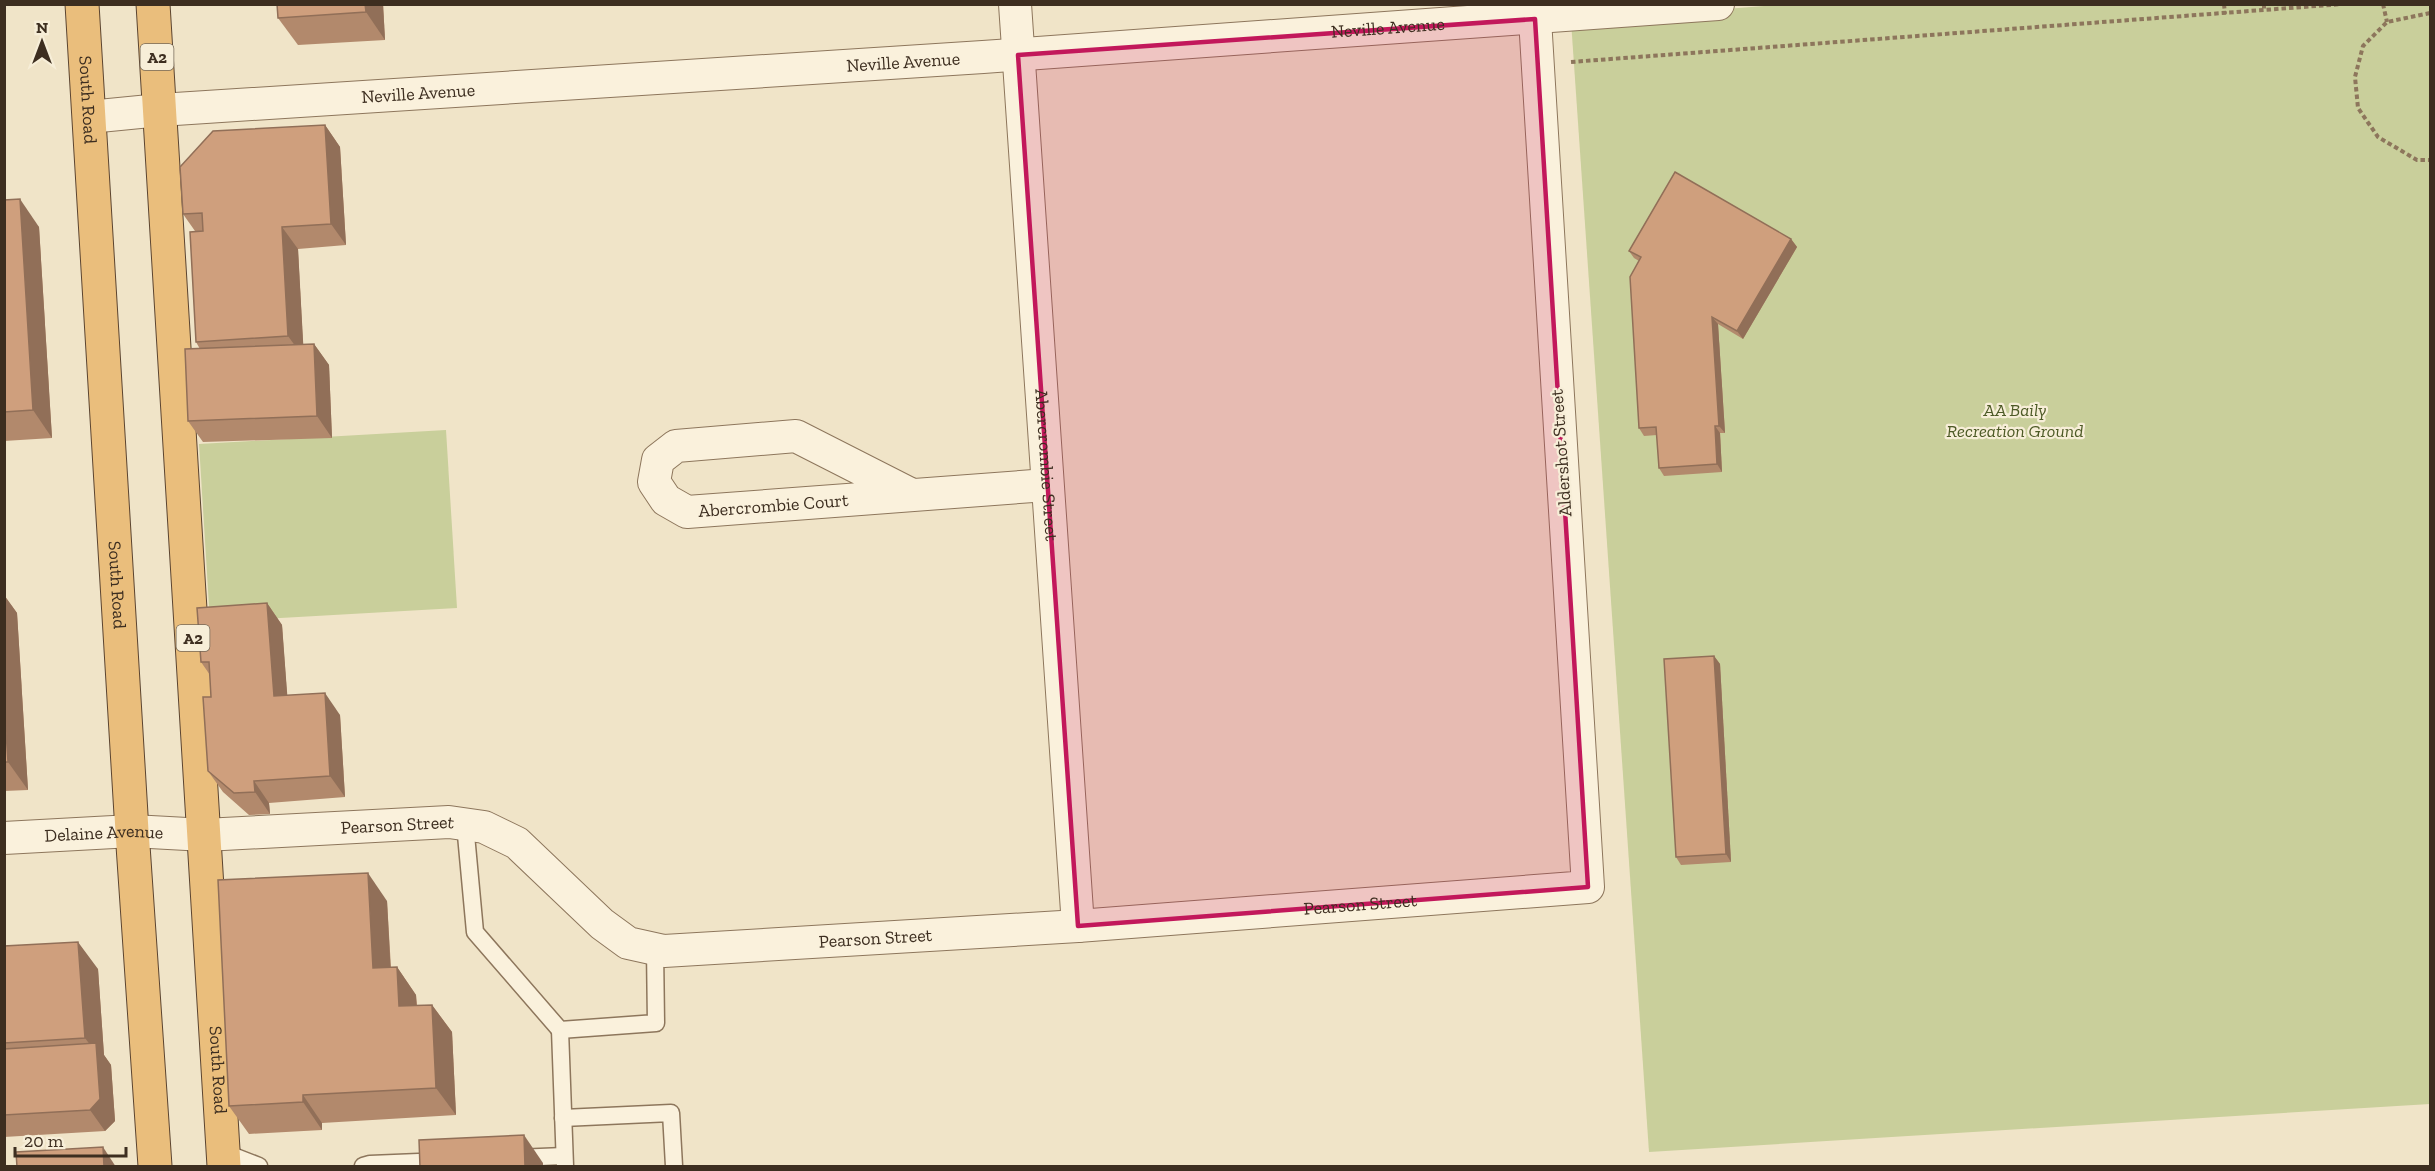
<svg xmlns="http://www.w3.org/2000/svg" width="2435" height="1171" font-family="'Zilla Slab',serif">
  <style>
    .green { fill: #c9cf9b }
    .lines { fill: none; stroke-linecap: round; stroke-linejoin: round }
    .service-casing { stroke: #8d765c; stroke-width: 19 }
    .minor-casing { stroke: #8d765c; stroke-width: 34 }
    .trunk-casing { stroke: #5b4430; stroke-width: 35 }
    .path { stroke: #8d765c; stroke-width: 4; stroke-dasharray: 4.5 3; stroke-linecap: butt }
    .service { stroke: #faf1dc; stroke-width: 16 }
    .minor { stroke: #faf1dc; stroke-width: 32 }
    .trunk { stroke: #eabe7c; stroke-width: 33 }
    .wall { fill: #b2896c }
    .shaded-wall { fill: #916f58 }
    .building { fill: #cf9f7d; stroke: #916f58; stroke-width: 1.5 }
    .marked { fill: #c2185b; fill-opacity: 0.2; stroke: #c2185b; stroke-width: 4.5; stroke-linejoin: round }
    .labels { text-anchor: middle; stroke-width: 4.5; stroke-linejoin: round; paint-order: stroke }
    .shield { fill: #f7eed8; stroke: #756857; stroke-width: 1.5 }
    .shield-label { font-size: 16px; font-weight: bold; fill: #3d2e20 }
    .street-label { font-size: 18px; fill: #3d2e20; stroke: #f7eed8 }
    .park-label { font-size: 18px; font-style: italic; fill: #4d5a26; stroke: #f7eed8 }
  </style>
  <rect width="100%" height="100%" fill="#f0e4c8"/>
  <g class="green">
    <polygon points="1791,4 2430,5 2430,1104 1649,1152 1571,21"/>
    <polygon points="446,430 457,608 210,622 199,444"/>
  </g>
  <g class="lines">
    <defs>
      <g id="service">
        <polyline points="465,824 475,932 560,1030 656,1023 655,949"/>
        <polyline points="560,1030 565,1166"/>
        <polyline points="563,1118 671,1113 674,1166"/>
        <polyline points="223,1152 259,1166"/>
        <polyline points="516,1158 564,1156"/>
        <polyline points="363,1166 370,1164 443,1161"/>
      </g>
      <g id="minor">
        <path id="s1" d="M1015 4 1078 926"/>
        <path id="s2" d="M89 117 160 110 983 57 1718 4"/>
        <path id="s3" d="M910 494 796 436 676 446 658 460 654 482 666 500 687 512 1047 485"/>
        <path id="s4" d="M4 838 132 831 205 835 449 822 484 827 517 843 602 924 628 943 664 951 1078 926 1588 887 1535 19"/>
      </g>
      <g id="trunk">
        <path id="s5" d="M82 4 132 831 155 1166"/>
        <path id="s6" d="M153 4 224 1166"/>
      </g>
    </defs>
    <use href="#service" class="service-casing"/>
    <use href="#minor" class="minor-casing"/>
    <use href="#trunk" class="trunk-casing"/>
    <g class="path">
      <polyline points="2224,4 2225,14"/>
      <polyline points="2264,4 2264,11"/>
      <polyline points="2383,4 2387,22"/>
      <polyline points="2430,13 2387,22 2363,46 2355,77 2358,108 2378,137 2417,160 2430,160"/>
      <polyline points="1571,62 2343,4"/>
    </g>
    <use href="#service" class="service"/>
    <use href="#minor" class="minor"/>
    <use href="#trunk" class="trunk"/>
  </g>
  <g class="wall">
    <polygon points="277,4 383,4 385,40 298,45 278,18"/>
    <polygon points="325,125 340,147 346,245 298,249 303,344 314,344 329,365 332,438 203,442 188,421 200,349 196,342 195,231 183,214"/>
    <polygon points="4,200 39,227 52,438 4,441"/>
    <polygon points="1791,239 1797,247 1743,339 1718,324 1725,433 1720,433 1722,472 1664,476 1659,468 1657,435 1644,436 1639,428 1639,261 1634,258 1629,251"/>
    <polygon points="4,595 17,613 28,790 4,791"/>
    <polygon points="267,603 282,625 287,695 340,715 345,797 269,803 270,814 249,815 223,792 208,771 211,697 210,675 201,662"/>
    <polygon points="1714,656 1720,664 1731,862 1681,865 1676,857"/>
    <polygon points="387,901 391,968 397,967 416,995 417,1005 432,1005 452,1032 456,1115 322,1123 322,1130 249,1134 229,1106"/>
    <polygon points="4,946 98,969 104,1055 111,1065 115,1121 105,1131 4,1137"/>
  </g>
  <g class="shaded-wall">
    <polygon points="365,4 383,4 385,40 366,12"/>
    <polygon points="325,125 340,147 346,245 331,224"/>
    <polygon points="20,199 39,227 52,438 33,410"/>
    <polygon points="282,227 298,249 304,358 288,336"/>
    <polygon points="1791,239 1797,247 1743,339 1737,331"/>
    <polygon points="1712,317 1718,324 1725,433 1719,426"/>
    <polygon points="314,344 329,365 332,438 317,416"/>
    <polygon points="1715,426 1720,433 1722,472 1717,464"/>
    <polygon points="4,595 17,613 28,790 8,762 4,701"/>
    <polygon points="267,603 282,625 289,718 274,696"/>
    <polygon points="1714,656 1720,664 1731,862 1726,854"/>
    <polygon points="325,693 340,715 345,797 330,776"/>
    <polygon points="254,781 269,803 270,814 255,792"/>
    <polygon points="368,873 387,901 392,996 373,968"/>
    <polygon points="78,942 98,969 104,1055 111,1065 115,1121 105,1131 90,1110 97,1054 85,1038"/>
    <polygon points="397,967 416,995 418,1034 399,1006"/>
    <polygon points="432,1005 452,1032 456,1115 436,1088"/>
    <polygon points="303,1095 322,1123 322,1130 303,1102"/>
    <polygon points="524,1135 543,1163 543,1167 525,1167"/>
    <polygon points="103,1147 116,1167 104,1167"/>
  </g>
  <g class="building">
    <polygon points="277,4 365,4 366,12 278,18"/>
    <polygon points="325,125 331,224 282,227 288,336 196,342 190,232 203,231 202,213 183,214 180,167 213,131"/>
    <polygon points="1675,172 1791,239 1737,331 1712,317 1719,426 1715,426 1717,464 1659,468 1656,427 1639,428 1630,277 1641,257 1629,251"/>
    <polygon points="20,199 33,410 4,412 4,200"/>
    <polygon points="314,344 317,416 188,421 185,349"/>
    <polygon points="267,603 274,696 325,693 330,776 254,781 255,792 234,793 208,771 203,697 211,697 209,662 201,662 197,608"/>
    <polygon points="1714,656 1726,854 1676,857 1664,659"/>
    <polygon points="4,701 8,762 4,762"/>
    <polygon points="368,873 373,968 397,967 399,1006 432,1005 436,1088 303,1095 303,1102 229,1106 218,880"/>
    <polygon points="78,942 85,1038 4,1043 4,946"/>
    <polygon points="96,1043 100,1099 90,1110 4,1115 4,1049"/>
    <polygon points="524,1135 525,1167 420,1167 419,1140"/>
    <polygon points="103,1147 104,1167 17,1167 16,1152"/>
  </g>
  <path class="marked" d="M1535 19 1588 887 1078 926 1018 55Z"/>
  <g class="labels">
    <g class="shield">
      <rect x="140.5" y="44" width="33" height="26" rx="4.5"/>
      <rect x="176.5" y="625" width="33" height="26" rx="4.5"/>
    </g>
    <g class="shield-label">
      <text x="157" y="63">A2</text>
      <text x="193" y="644">A2</text>
    </g>
    <g class="street-label">
      <text dy="6" stroke="none"><textPath href="#s2" startOffset="1302">Neville Avenue</textPath></text>
      <text dy="6" stroke="none"><textPath href="#s2" startOffset="816">Neville Avenue</textPath></text>
      <text dy="6" stroke="none"><textPath href="#s2" startOffset="330">Neville Avenue</textPath></text>
      <text dy="6" stroke="none"><textPath href="#s5" startOffset="96">South Road</textPath></text>
      <text transform="translate(1561 453) rotate(-94)" y="6">Aldershot Street</text>
      <text dy="6" stroke="none"><textPath href="#s1" startOffset="462">Abercrombie Street</textPath></text>
      <text dy="6" stroke="none"><textPath href="#s3" startOffset="426">Abercrombie Court</textPath></text>
      <text dy="6" stroke="none"><textPath href="#s5" startOffset="582">South Road</textPath></text>
      <text dy="6" stroke="none"><textPath href="#s4" startOffset="394">Pearson Street</textPath></text>
      <text dy="6" stroke="none"><textPath href="#s4" startOffset="100">Delaine Avenue</textPath></text>
      <text dy="6" stroke="none"><textPath href="#s4" startOffset="1402">Pearson Street</textPath></text>
      <text dy="6" stroke="none"><textPath href="#s4" startOffset="916">Pearson Street</textPath></text>
      <text dy="6" stroke="none"><textPath href="#s6" startOffset="1068">South Road</textPath></text>
    </g>
    <g class="park-label">
      <text x="2015" y="416">AA Baily<tspan x="2015" dy="21">Recreation Ground</tspan></text>
    </g>
  </g>
  <rect width="2435" height="1171" fill="none" stroke="#3d2e20" stroke-width="12"/>
  <g transform="translate(42 42)" stroke="#f7eed8" stroke-width="4.5" paint-order="stroke">
  <path d="M0-4.5L10 22L0 15L-10 22Z" fill="#3d2e20"/>
  <text y="-9" font-size="16" font-weight="bold" text-anchor="middle" fill="#3d2e20">N</text>
  </g>
  <path d="M15 1147v9h111v-9" fill="none" stroke="#3d2e20" stroke-width="3"/>
  <text x="24" y="1147" font-size="18" fill="#3d2e20" stroke="#f7eed8" stroke-width="4.5" paint-order="stroke">20 m</text>
</svg>
